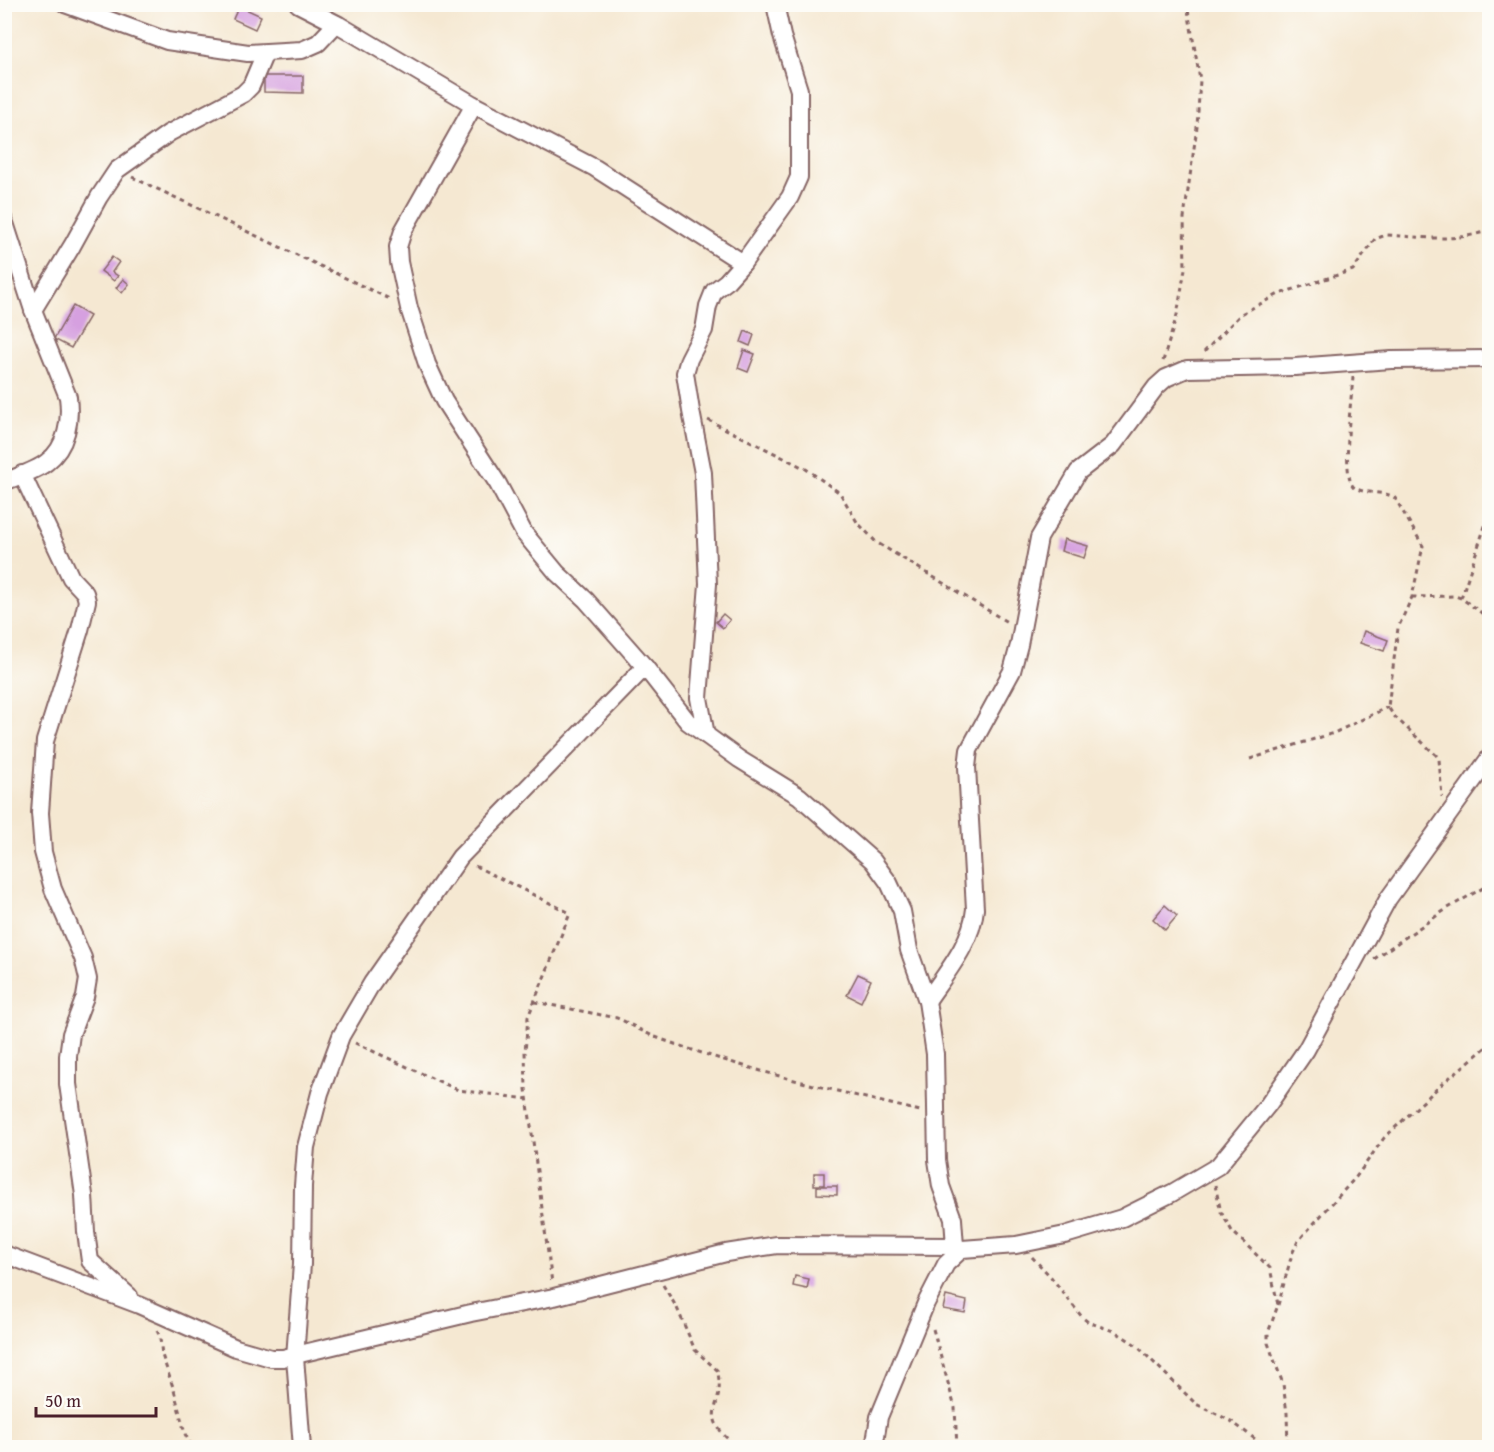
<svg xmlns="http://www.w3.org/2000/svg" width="1494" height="1452" font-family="'Gentium Book Plus',serif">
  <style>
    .building { fill: #d6a0e0 }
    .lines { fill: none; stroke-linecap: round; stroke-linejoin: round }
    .minor-casing { stroke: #866565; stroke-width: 20 }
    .path { stroke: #866565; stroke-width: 3; stroke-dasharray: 4.5 4.5; stroke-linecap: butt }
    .minor { stroke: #fff; stroke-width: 16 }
  </style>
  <rect width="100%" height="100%" fill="#fdfcf7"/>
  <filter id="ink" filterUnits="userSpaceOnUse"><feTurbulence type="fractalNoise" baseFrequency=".0167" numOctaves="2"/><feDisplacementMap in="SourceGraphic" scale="12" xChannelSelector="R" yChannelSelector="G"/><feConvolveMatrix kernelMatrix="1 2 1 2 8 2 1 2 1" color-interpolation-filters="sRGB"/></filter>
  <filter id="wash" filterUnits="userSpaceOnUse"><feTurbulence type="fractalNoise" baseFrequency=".008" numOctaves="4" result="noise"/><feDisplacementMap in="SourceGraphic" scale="24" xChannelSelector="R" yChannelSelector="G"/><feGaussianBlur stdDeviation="1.35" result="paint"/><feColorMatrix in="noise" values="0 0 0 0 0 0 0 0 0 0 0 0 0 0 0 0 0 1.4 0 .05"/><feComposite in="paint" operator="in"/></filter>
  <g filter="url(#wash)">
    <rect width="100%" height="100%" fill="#f5e8d2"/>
    <g id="blocks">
      <g class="building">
        <polygon points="239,6 261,16 255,29 233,19"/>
        <polygon points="264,76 303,76 303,93 264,92"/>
        <polygon points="112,257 119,262 112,272 118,276 114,281 101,271"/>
        <polygon points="123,279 129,284 122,293 116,288"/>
        <polygon points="73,306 90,316 71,348 54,339"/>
        <polygon points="745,331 754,335 750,346 741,342"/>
        <polygon points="744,350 755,354 748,372 738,368"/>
        <polygon points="1064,539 1088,546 1084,558 1061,551"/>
        <polygon points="723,614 730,620 723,628 716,622"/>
        <polygon points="1364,631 1388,640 1384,651 1360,643"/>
        <polygon points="1165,905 1177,916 1165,930 1153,919"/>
        <polygon points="858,974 871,980 861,1002 847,995"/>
        <rect x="814" y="1173" width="10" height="12"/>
        <polygon points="817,1186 837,1186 837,1195 817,1194"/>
        <polygon points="795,1276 809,1279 807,1289 793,1286"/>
        <polygon points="946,1296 967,1301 965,1313 943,1309"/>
      </g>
    </g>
  </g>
  <g filter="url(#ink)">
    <use href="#blocks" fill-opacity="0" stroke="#866565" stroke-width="1.5"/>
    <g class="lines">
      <defs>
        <g id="minor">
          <polyline points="65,4 167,41 248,53 302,50 318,43 336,24"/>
          <polyline points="298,4 339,25 474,105 595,168 743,263"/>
          <polyline points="474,105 403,231 398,247 399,262 409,308 427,364 444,401 498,484 524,533 557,573 586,600 645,667 688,722 739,759 799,796 873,861 889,883 902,911 909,950 927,1001 935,1054 937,1160 941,1186 953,1219 955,1246"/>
          <path d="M4 220 33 310 68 397C71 420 67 447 47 462 36 471 18 476 4 482"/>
          <polyline points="33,310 72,246 99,197 117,170 169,133 243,94 251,86 265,53"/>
          <polyline points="22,474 71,578 85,593 87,601 80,630 45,741 40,813 43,852 53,889 83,958 88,979 85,997 71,1034 68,1056 68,1084 84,1195 86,1232 90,1261 129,1296"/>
          <polyline points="706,735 699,698 708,584 703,473 691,411 685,373 689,359 704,330 708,306 714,291 726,282 743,263 790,197 799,177 799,90 782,36 775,4"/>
          <path d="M927 1001C946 973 972 943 975 909L967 767 969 750 1012 671 1019 645 1039 538 1078 472 1113 445 1156 387 1166 378 1187 369 1295 367 1391 360 1490 359"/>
          <polyline points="4,1254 139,1305 236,1348 271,1358 283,1358 471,1313 554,1297 726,1253 777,1245 955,1246 962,1249"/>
          <polyline points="302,1448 295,1357 302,1264 303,1186 306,1147 320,1093 341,1036 372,983 460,857 645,667"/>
          <polyline points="874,1448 879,1417 926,1303 946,1264 962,1249 1016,1245 1065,1235 1122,1218 1172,1193 1218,1166 1268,1105 1306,1050 1388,899 1490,757"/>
        </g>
      </defs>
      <use href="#minor" class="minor-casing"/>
      <g class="path">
        <polyline points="132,177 392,300"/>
        <path d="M1204 352 1241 314 1279 294 1353 270 1375 239 1386 235C1423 237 1453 243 1490 230"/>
        <polyline points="1163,361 1177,315 1185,269 1184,218 1197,127 1200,80 1187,4"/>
        <path d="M1353 377C1352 395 1340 480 1355 488 1367 495 1383 490 1395 498L1423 546 1412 597 1398 628 1388 707 1394 716 1436 755 1439 759 1442 797"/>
        <polyline points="708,420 806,469 840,493 857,522 876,542 1007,622"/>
        <polyline points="1412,597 1455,596 1461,598 1490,619"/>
        <polyline points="1461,598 1490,511"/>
        <polyline points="1250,759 1334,733 1388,707"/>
        <polyline points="475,866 568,912 569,916 528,1017 525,1052 526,1089 552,1283"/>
        <polyline points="1374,959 1448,908 1490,884"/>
        <path d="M535 1002 617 1018C631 1024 644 1033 658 1038 743 1069 832 1090 920 1111"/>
        <polyline points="355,1043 458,1090 528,1099"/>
        <polyline points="1215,1185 1221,1212 1232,1231 1270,1268 1278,1305 1268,1333 1268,1343 1283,1384 1287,1413 1288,1448"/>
        <polyline points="1032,1257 1051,1277 1082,1317 1088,1322 1116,1332 1136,1345 1196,1404 1231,1421 1267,1448"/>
        <path d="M663 1285 677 1308 695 1350 717 1370C728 1410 693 1411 738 1448"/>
        <polyline points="1278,1305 1292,1254 1298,1241 1356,1177 1384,1138 1443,1083 1490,1044"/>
        <polyline points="933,1329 955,1408 957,1448"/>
        <polyline points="157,1330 160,1338 162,1355 174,1390 185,1434 193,1448"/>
        <polyline points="1458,1448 1490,1446"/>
      </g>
      <use href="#minor" class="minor"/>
    </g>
  </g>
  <rect width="1494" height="1452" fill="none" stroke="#fdfcf7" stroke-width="24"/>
  <path d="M36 1407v9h120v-9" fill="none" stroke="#4a1f2b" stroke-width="3"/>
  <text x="45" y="1407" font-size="18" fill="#4a1f2b" stroke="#fdfcf7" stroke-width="4.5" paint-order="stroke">50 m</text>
</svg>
